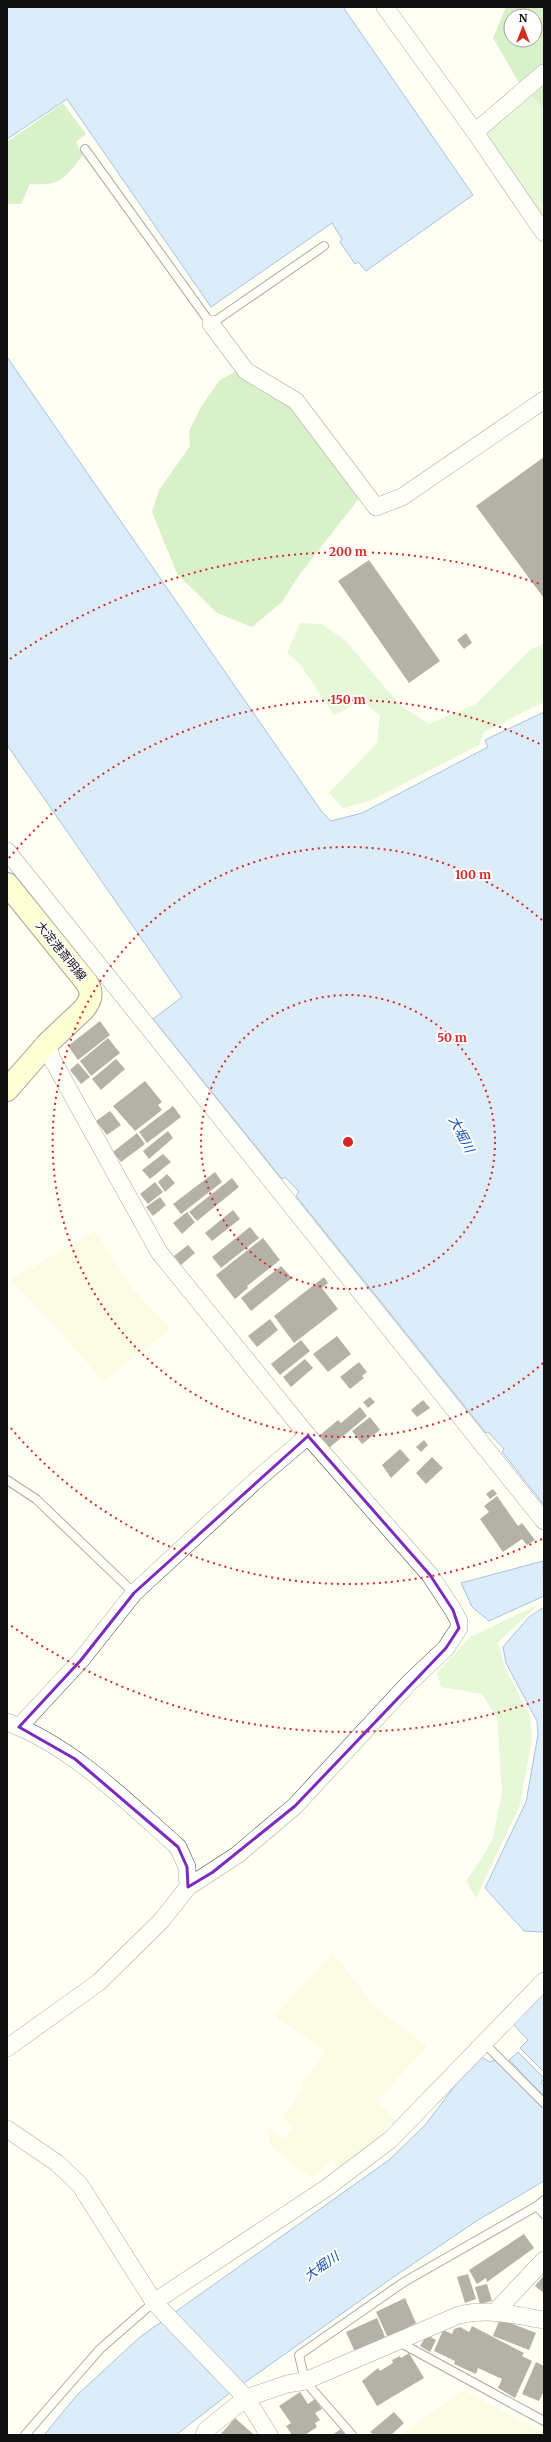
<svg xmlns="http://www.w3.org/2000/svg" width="551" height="2442" font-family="Merriweather,'Noto Sans JP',serif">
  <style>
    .farmland { fill: #f5f9d0 }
    .green { fill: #cbefb8 }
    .forest { fill: #abe196; fill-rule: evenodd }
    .water { fill: #b2d4fc; stroke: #327bdb }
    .building { fill: #5a544b }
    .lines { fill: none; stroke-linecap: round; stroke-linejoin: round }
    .service-casing { stroke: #434343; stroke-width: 10 }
    .minor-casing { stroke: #434343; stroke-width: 18 }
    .secondary-casing { stroke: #323232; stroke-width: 24 }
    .service { stroke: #fff; stroke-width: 8 }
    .minor { stroke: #fff; stroke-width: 17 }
    .secondary { stroke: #fbffaf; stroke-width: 22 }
    .marked { fill: none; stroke: #7b2cbf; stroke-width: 3; stroke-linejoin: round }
    .ring { fill: none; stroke: #d62828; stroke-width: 2; stroke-dasharray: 2 4 }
    .labels { text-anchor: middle; stroke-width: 4; stroke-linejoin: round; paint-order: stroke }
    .street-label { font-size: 12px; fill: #101010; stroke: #fff }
    .water-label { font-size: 13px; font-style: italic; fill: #0b4db1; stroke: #fff }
    .centre { fill: #d62828; stroke: #fff; stroke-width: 2 }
    .ring-label { font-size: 12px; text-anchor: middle; font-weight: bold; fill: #d62828; stroke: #fff; stroke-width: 4; stroke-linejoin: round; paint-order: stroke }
  </style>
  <rect width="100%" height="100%" fill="#fffff4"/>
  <g class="farmland">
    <polygon points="95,1231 133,1289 171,1329 103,1381 58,1329 10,1280"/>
    <polygon points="333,1953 375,2007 427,2046 377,2101 396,2120 363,2151 339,2169 332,2159 311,2178 270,2146 267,2127 283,2140 294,2128 282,2117 304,2090 300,2086 326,2052 275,2016"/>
    <polygon points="463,2390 544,2433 544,2435 401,2435"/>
  </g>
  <g class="green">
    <polygon points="544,71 544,227 475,132"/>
    <polygon points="300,623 322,624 346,641 400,705 429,724 476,704 531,649 544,644 544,702 484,732 479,745 370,801 343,808 329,793 377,743 380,715 362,701 334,715 300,664 287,653"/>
    <polygon points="538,1605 498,1642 505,1668 530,1716 532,1738 520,1805 476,1898 466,1881 481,1860 493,1838 502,1792 497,1718 482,1694 441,1687 437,1673 470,1637"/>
  </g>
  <g class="forest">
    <path d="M506 7H544V108L521 86 493 38ZM511 16H535V40H511Z"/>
    <path d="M63 103 86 134 76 142 83 155C64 179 61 186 30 184L21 204H7V142Z"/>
    <polygon points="238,370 290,400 361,496 300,574 282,602 252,627 217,613 177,574 152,512 159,490 190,446 189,431 201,407 219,381"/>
  </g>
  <g class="water">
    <polygon points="7,7 343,7 473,195 366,271 358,262 355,264 340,242 342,239 332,223 211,307 67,99 7,139"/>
    <polygon points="7,357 322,812 331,821 362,813 488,747 485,740 544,712 544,1505 502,1452 504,1449 488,1432 486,1433 296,1196 299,1192 285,1177 282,1179 153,1019 182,997 7,745"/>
    <polygon points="543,1561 544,1596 489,1621 472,1607 461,1583"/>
    <polygon points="544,1607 544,1931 543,1932 524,1931 485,1888 526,1802 538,1735 537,1721 506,1663 503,1647 529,1617"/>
    <polygon points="544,1991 544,2072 520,2048 528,2040 512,2023"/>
    <polygon points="518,2052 544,2078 541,2083 544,2086 544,2096 509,2060"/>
    <polygon points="478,2055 490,2062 495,2060 544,2108 544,2181 478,2220 395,2276 230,2393 176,2435 44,2435 77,2395 140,2337 389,2160 426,2124"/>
  </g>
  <g class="building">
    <polygon points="544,457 544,597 543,597 476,506"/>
    <polygon points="369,560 440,661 409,683 338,581"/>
    <polygon points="466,633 472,643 464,649 457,640"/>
    <polygon points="100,1021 110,1035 78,1060 68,1046"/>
    <polygon points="108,1038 120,1053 91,1076 80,1061"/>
    <polygon points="116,1059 125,1069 101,1090 92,1079"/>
    <polygon points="78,1063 90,1077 81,1084 70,1070"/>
    <polygon points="145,1081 162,1102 158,1105 162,1110 135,1131 113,1106"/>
    <polygon points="173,1106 181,1117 147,1143 139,1132"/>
    <polygon points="110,1111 121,1125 107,1135 96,1121"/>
    <polygon points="168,1131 173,1138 149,1159 143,1151"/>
    <polygon points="137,1133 145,1144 121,1162 113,1152"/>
    <polygon points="163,1154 171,1162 150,1179 142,1170"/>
    <polygon points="215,1172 222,1182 181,1214 173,1204"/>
    <polygon points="167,1174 175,1183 165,1192 158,1182"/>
    <polygon points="232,1178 239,1187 197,1221 189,1212"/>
    <polygon points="155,1182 163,1192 148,1204 140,1194"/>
    <polygon points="160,1197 166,1205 153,1216 146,1207"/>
    <polygon points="233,1210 240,1219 212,1241 205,1233"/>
    <polygon points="187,1212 195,1222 182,1234 173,1223"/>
    <polygon points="250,1227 259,1238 221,1268 212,1257"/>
    <polygon points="263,1238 280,1260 247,1286 248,1288 235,1299 216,1275"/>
    <polygon points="188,1245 195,1253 181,1265 174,1256"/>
    <polygon points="281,1266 292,1278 251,1311 241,1298"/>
    <polygon points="324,1277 328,1283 322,1288 338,1309 294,1343 274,1316"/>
    <polygon points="270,1319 278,1330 257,1347 248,1336"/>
    <polygon points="337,1336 351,1354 328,1372 313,1354"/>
    <polygon points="301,1340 310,1351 280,1375 271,1364"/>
    <polygon points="305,1359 313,1368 291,1387 283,1377"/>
    <polygon points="359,1362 367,1372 362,1376 364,1378 350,1389 340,1377"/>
    <polygon points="370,1397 375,1402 368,1408 363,1402"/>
    <polygon points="423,1400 430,1408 417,1417 411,1410"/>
    <polygon points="360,1407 367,1416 329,1448 319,1436 338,1420 341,1423"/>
    <polygon points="370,1417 380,1430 362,1444 352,1431"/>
    <polygon points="424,1440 428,1445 421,1452 416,1447"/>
    <polygon points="400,1449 410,1460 391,1478 382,1465"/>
    <polygon points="432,1457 443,1468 426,1484 416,1473"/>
    <polygon points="493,1489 497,1494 490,1499 486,1494"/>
    <polygon points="497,1496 518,1526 522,1523 535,1540 527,1545 522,1539 503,1552 480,1519 489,1512 484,1506"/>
    <polygon points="524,2234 534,2248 487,2282 486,2278 477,2284 469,2270"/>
    <polygon points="468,2274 476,2299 465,2303 457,2277"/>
    <polygon points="544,2275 544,2293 535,2286"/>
    <polygon points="487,2284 492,2301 480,2304 475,2287"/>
    <polygon points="405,2298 416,2323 388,2338 376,2312"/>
    <polygon points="377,2318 386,2339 355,2352 346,2332"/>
    <polygon points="500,2319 536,2333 529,2350 493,2336"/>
    <polygon points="472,2326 524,2353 522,2356 532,2361 515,2398 498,2388 502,2379 478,2368 476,2374 454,2364 455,2361 434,2351 443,2330 452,2334 454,2329 460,2327 469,2332"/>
    <polygon points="427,2335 436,2340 430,2352 420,2346"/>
    <polygon points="409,2353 424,2378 377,2406 362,2381 378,2368 380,2371 393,2363 392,2360 400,2356 401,2358"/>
    <polygon points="536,2362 544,2366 544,2391 539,2401 522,2394"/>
    <polygon points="300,2392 308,2404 315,2399 322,2409 315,2413 320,2420 315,2423 317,2427 305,2435 292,2435 286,2426 291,2423 279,2406"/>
    <polygon points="394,2412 404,2423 391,2435 374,2435 370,2432"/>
    <polygon points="235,2418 253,2434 252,2435 220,2435"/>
    <polygon points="341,2429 345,2435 332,2435"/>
  </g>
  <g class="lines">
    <defs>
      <g id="service">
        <polyline points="85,149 211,324 324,246"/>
        <polyline points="7,1480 36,1499 134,1593"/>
        <polyline points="483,2042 544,2103"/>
        <polyline points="544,2200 537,2206 544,2214"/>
        <polyline points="399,2342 544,2421"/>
        <polyline points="25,2435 100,2349 154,2302"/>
        <polyline points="352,2435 305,2381 299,2355 404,2282 537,2206"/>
      </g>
      <g id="minor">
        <polyline points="385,7 475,132 544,233"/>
        <polyline points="475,132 544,73"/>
        <polyline points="211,324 246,371 296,401 376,507 402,497 544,400"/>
        <polyline points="7,851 544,1521"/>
        <path d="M7 1722C73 1747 126 1801 178 1847L187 1867 188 1887"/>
        <polyline points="19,1727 81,1660 134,1593 254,1482 308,1436"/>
        <polyline points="7,2048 99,1982 161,1921 188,1887 237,1855 295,1806 408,1684 446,1648 459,1628 459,1621 453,1610 430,1575 308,1436 159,1252 52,1059 47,1044"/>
        <polyline points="7,2129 57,2163 80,2185 154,2302 246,2398 269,2435"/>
        <polyline points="154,2302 325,2189 390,2140 544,1981"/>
        <polyline points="496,2311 544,2260"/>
        <path d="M204 2435 206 2430 246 2398 287 2384 305 2381 459 2315C488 2308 515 2315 544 2320"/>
      </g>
      <path id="secondary" d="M7 884 87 983C93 993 91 1000 84 1009L47 1044 7 1090"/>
    </defs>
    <use href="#service" class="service-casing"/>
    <use href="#minor" class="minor-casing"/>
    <use href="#secondary" class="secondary-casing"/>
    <use href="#service" class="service"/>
    <use href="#minor" class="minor"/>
    <use href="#secondary" class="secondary"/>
  </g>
  <path d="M0 0H551V2442H0ZM308 1436 430 1575 453 1610 459 1628 446 1648 295 1806 213 1872 188 1887 187 1867 178 1847 75 1759 19 1727 81 1660 134 1593Z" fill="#fffff4" fill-opacity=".55" fill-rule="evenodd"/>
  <path class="marked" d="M308 1436 430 1575 453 1610 459 1628 446 1648 295 1806 213 1872 188 1887 187 1867 178 1847 75 1759 19 1727 81 1660 134 1593Z"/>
  <g class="ring">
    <circle cx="348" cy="1142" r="147"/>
    <path d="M543 1363A295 295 0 1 1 543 921"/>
    <path d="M542 1539A442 442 0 0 1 9 1426M9 858A442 442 0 0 1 542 745"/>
    <path d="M540 1700A590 590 0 0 1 10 1625M10 659A590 590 0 0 1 540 584"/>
  </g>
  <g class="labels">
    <g class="street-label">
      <text transform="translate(61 951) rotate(51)" y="4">大淀港斎明線</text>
    </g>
    <g class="water-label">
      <text transform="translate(462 1134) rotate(63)" y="5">大堀川</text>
      <text transform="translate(321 2266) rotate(-35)" y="5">大堀川</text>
    </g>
  </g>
  <circle cx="348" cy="1142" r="6" class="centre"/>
  <g class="ring-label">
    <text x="348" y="556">200 m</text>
    <text x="348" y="704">150 m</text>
    <text x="473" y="879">100 m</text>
    <text x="452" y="1042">50 m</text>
  </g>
  <rect width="551" height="2442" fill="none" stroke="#101010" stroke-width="16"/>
  <g transform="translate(523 28)"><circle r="19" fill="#ffffff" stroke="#9f9f9f"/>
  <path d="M0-3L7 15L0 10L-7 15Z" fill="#d02e18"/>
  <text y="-6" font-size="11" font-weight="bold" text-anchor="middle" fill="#101010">N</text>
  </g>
</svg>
